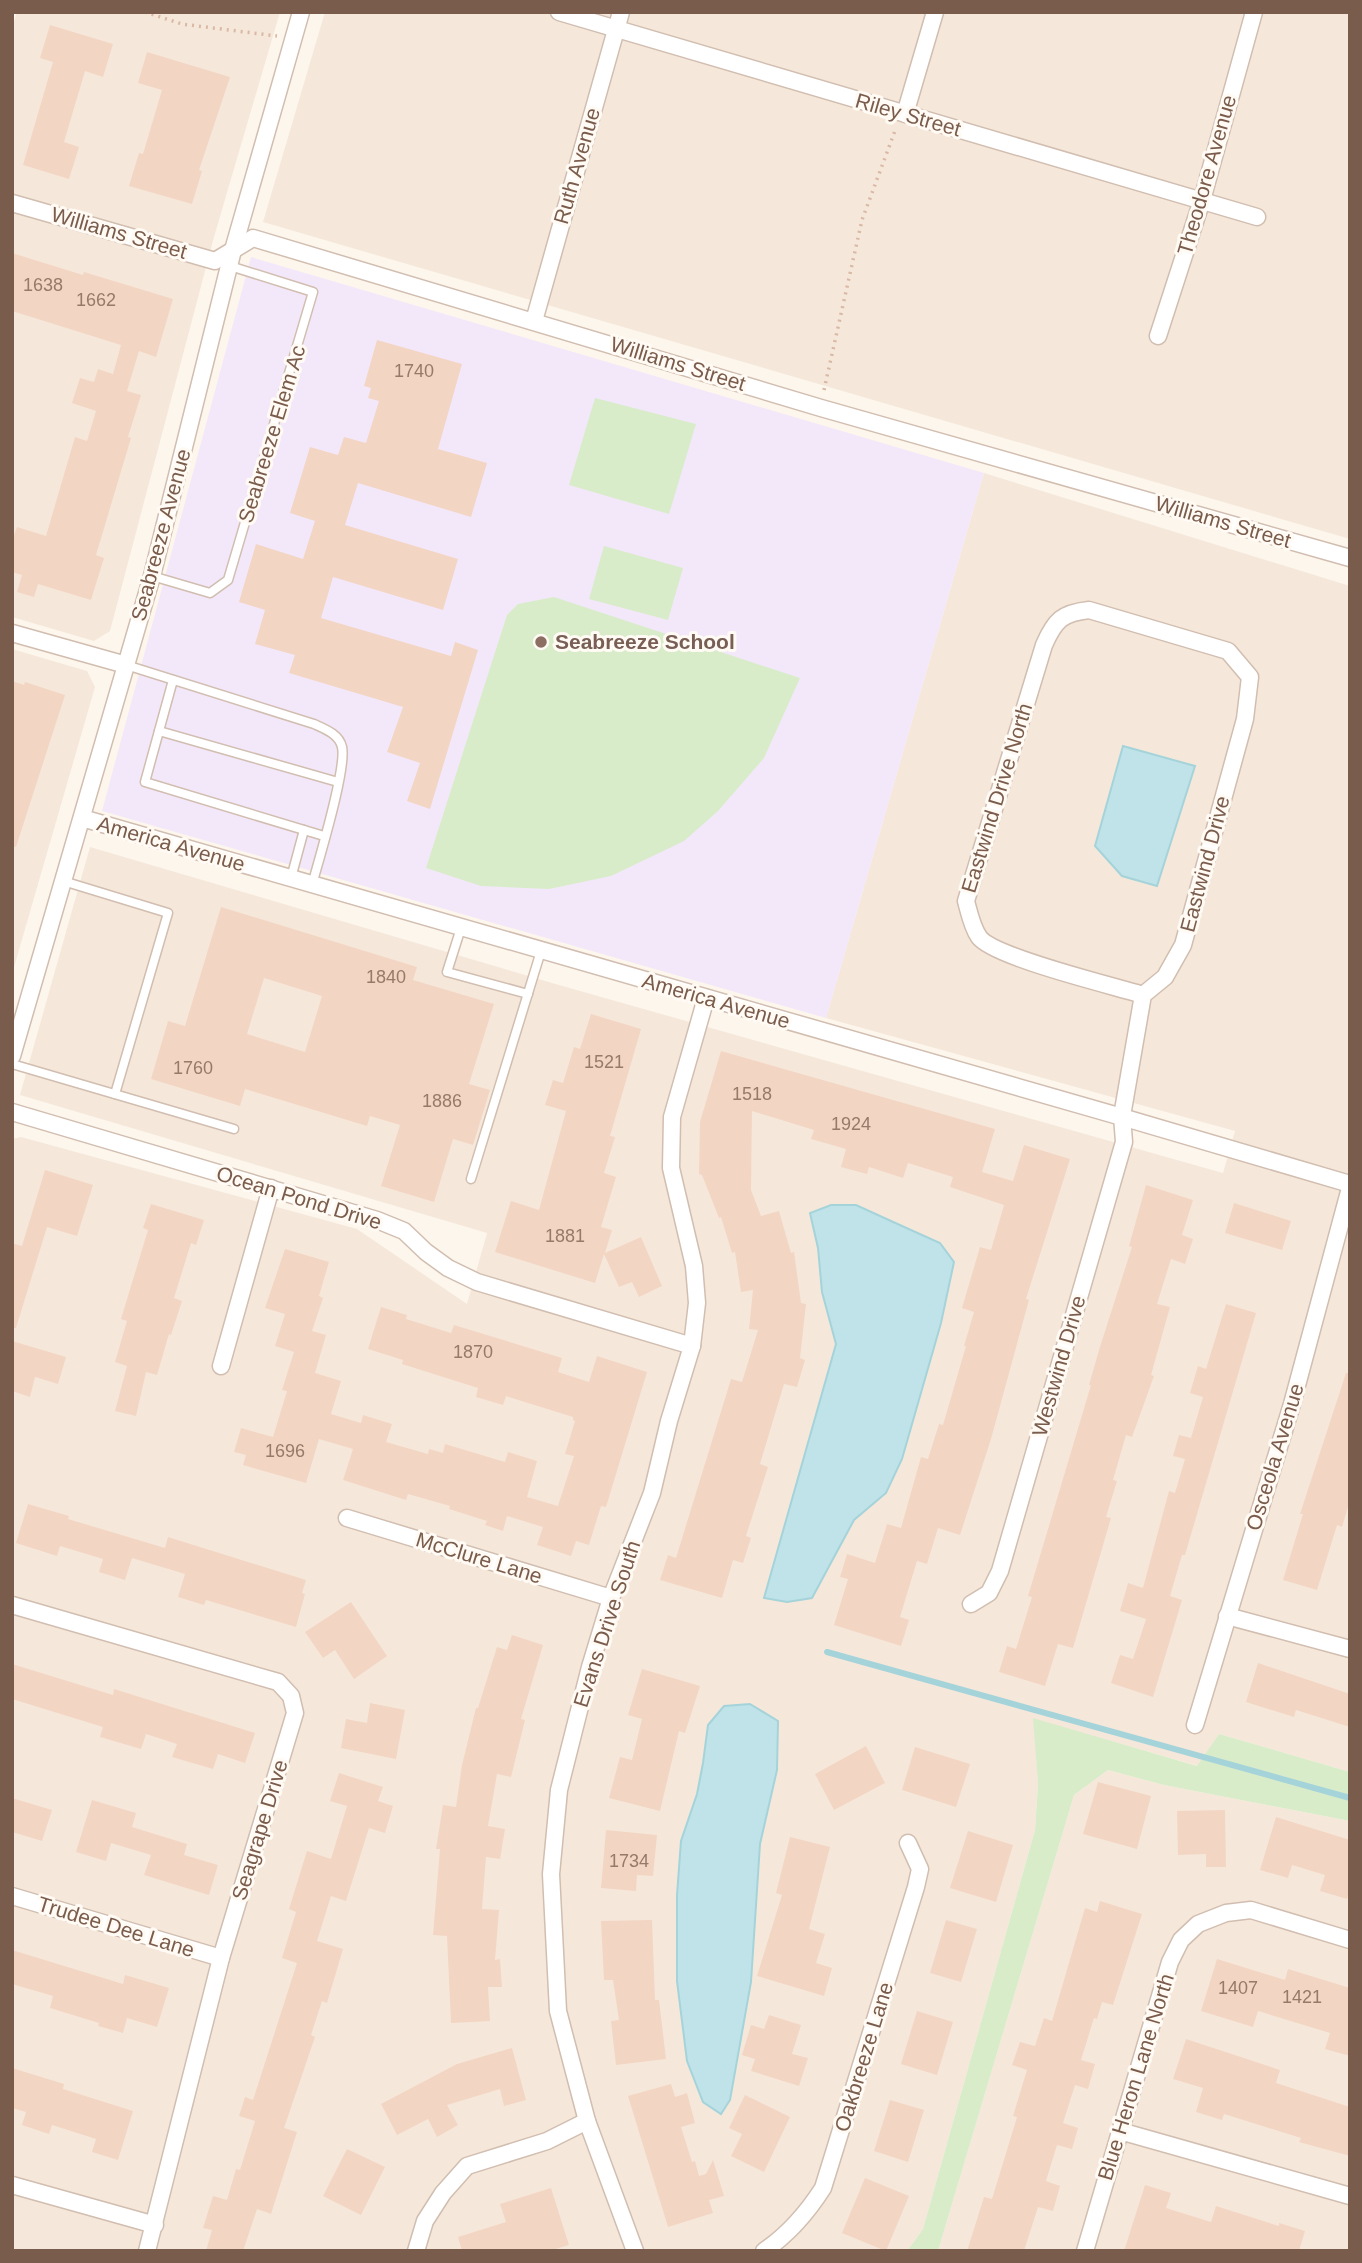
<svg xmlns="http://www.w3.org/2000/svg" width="1362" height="2263" font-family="Helvetica,sans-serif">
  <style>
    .residential { fill: #f5e8da }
    .education { fill: #f3e8fa }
    .green { fill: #d8ecc9 }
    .water { fill: #bfe3e8; stroke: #a5d3da; stroke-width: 2 }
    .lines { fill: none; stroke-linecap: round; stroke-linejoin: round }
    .stream { stroke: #a5d3da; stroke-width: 6 }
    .building { fill: #f3d5c3; fill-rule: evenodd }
    .lane-casing { stroke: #d1beb0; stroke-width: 11 }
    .street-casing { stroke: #d1beb0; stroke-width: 19 }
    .path { stroke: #d9b8a5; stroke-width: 3.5; stroke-dasharray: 2 5; stroke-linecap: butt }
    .lane { stroke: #fff; stroke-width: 8 }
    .street { stroke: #fff; stroke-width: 16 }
    .education-dot { fill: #8d6e63; stroke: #fffaf3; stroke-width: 2.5 }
    .labels { text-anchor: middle; stroke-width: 6; stroke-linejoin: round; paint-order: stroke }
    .number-label { font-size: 18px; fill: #987a6a }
    .street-label { font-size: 21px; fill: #7a5c4d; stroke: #fffaf3 }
    .education-label { font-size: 21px; font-weight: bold; fill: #785e54; stroke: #fffaf3; text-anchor: start }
  </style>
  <rect width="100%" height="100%" fill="#fdf6ec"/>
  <g class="residential">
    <polygon points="17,12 280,12 214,237 110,631 94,641 12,617 12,28"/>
    <polygon points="325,12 1350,12 1350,539 263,222"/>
    <polygon points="984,473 1350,586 1350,1772 1219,1734 1198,1766 1034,1719 1038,1784 1035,1830 923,2229 907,2251 12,2251 12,1139 21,1137 357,1229 467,1304 487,1233 20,1095 90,847 559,985 1223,1173 1235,1131 826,1018"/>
    <polygon points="12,649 87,671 95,687 12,974"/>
    <polygon points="1108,1770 1164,1785 1350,1821 1350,2251 938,2251 1074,1795"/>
  </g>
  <polygon class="education" points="251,257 984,473 826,1018 102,811"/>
  <g class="green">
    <polygon points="595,398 696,424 669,514 569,485"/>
    <polygon points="604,546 683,568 668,620 589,599"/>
    <polygon points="554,597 800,678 764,758 718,811 684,841 611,876 549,889 481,886 426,868 507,615 518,604"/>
    <polygon points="1033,1718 1197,1766 1219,1734 1350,1772 1350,1821 1164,1785 1108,1770 1074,1795 938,2251 907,2251 923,2229 1035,1830 1038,1784"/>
  </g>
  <g class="water">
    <polygon points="1123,746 1195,766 1157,886 1122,876 1095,846"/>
    <polygon points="831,1205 856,1205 902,1226 940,1243 954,1262 941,1323 902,1459 886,1493 854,1520 812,1598 787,1602 764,1598 836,1344 822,1292 818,1248 810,1213"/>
    <polygon points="750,1704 778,1721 777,1770 760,1844 751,1982 730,2100 721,2114 703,2102 687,2061 677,1981 677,1895 681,1841 697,1794 703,1763 708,1725 724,1706"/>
  </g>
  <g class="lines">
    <polyline class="stream" points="827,1652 1350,1798"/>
  </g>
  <g class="building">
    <polygon points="50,25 113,44 103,77 85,71 64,142 79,147 69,179 23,165 53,62 40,58"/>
    <polygon points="147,52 230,77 199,170 202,171 192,204 129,186 139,153 143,154 162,90 138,83"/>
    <polygon points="12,253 83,275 84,272 173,299 156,357 139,351 127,391 141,395 128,437 131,438 96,555 104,558 91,600 38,584 34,597 17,592 22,575 12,572 12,541 17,527 46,536 75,437 87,441 96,411 72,403 80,378 94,382 98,369 113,374 121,345 12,311"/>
    <polygon points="377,340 462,364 438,449 487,463 471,517 358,483 345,525 458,559 443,610 333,577 321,618 451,656 455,642 478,650 430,809 407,801 420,763 387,752 403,707 289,673 295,655 255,644 265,610 239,602 256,544 303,559 315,521 290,513 310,447 338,455 344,437 366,443 379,401 368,398 371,388 364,386"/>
    <polygon points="12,681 24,685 25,682 65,695 16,847 12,846"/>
    <path d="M221 907 417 967 413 980 494 1004 469 1084 490 1090 473 1145 453 1139 434 1202 381 1186 400 1125 370 1116 367 1126 245 1089 240 1106 151 1079 168 1021 185 1026ZM264 978 322 996 305 1052 247 1034Z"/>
    <polygon points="591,1014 641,1029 610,1136 615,1137 604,1173 616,1177 601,1227 612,1230 605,1253 641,1237 662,1286 639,1297 632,1282 619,1287 604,1254 595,1283 495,1252 511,1201 539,1210 566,1111 545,1105 553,1080 563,1083 574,1047 580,1049"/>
    <polygon points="721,1051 995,1129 982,1172 1013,1181 1024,1145 1070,1159 1026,1299 1029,1300 991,1439 960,1535 938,1528 927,1564 917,1561 900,1617 909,1620 901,1646 834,1625 848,1579 840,1577 847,1554 875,1563 887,1524 901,1528 921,1457 928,1459 939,1424 943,1425 966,1346 964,1346 974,1312 962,1308 980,1247 991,1250 1004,1205 950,1187 953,1177 908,1163 903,1178 869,1167 867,1174 841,1167 846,1149 811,1139 814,1130 752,1111 751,1190 761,1216 779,1211 791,1253 794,1252 801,1303 806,1304 800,1358 805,1360 797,1387 784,1384 760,1464 768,1467 746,1536 751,1538 743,1563 733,1560 722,1598 660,1580 668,1555 676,1558 731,1379 742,1382 758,1330 749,1329 753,1290 741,1292 735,1252 732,1253 721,1217 719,1218 702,1175 699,1174 700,1122"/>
    <polygon points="45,1170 93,1185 77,1236 47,1227 16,1328 12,1328 12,1243 22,1246"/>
    <polygon points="1146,1185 1193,1200 1182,1235 1193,1239 1185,1264 1171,1259 1157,1304 1170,1307 1151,1375 1154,1376 1132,1437 1126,1435 1113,1480 1117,1481 1106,1517 1111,1518 1073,1648 1058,1644 1045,1686 999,1672 1007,1646 1016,1649 1032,1597 1028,1596 1091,1385 1089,1385 1099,1350 1132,1247 1129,1246"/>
    <polygon points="1234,1203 1291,1221 1282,1250 1225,1233"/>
    <polygon points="151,1204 204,1220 196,1245 191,1243 174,1298 182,1301 171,1335 169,1334 157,1375 146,1372 136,1416 115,1411 127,1366 115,1362 127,1321 121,1319 148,1230 143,1228"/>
    <polygon points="285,1249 329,1262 319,1296 323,1298 312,1331 326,1335 315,1373 341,1381 331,1414 361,1423 363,1415 392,1424 386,1442 428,1454 429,1449 443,1453 445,1444 505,1462 508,1452 537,1461 527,1497 558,1506 574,1456 565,1454 575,1421 573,1420 573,1417 506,1396 503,1405 476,1397 478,1388 402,1364 403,1360 368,1349 381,1307 407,1315 406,1319 451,1333 454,1325 562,1358 558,1372 589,1382 597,1356 647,1372 606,1507 601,1506 589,1545 576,1541 571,1556 537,1545 543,1527 507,1516 503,1531 485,1525 487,1521 449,1509 450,1506 408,1494 406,1500 343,1480 353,1449 319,1439 306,1483 243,1465 246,1455 234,1452 241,1428 273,1437 287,1391 282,1390 294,1352 275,1346 285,1314 265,1308"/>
    <polygon points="1226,1304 1256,1313 1185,1555 1182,1555 1170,1596 1182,1600 1153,1697 1111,1683 1120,1655 1133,1659 1146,1619 1120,1611 1128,1583 1143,1588 1169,1491 1175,1493 1185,1459 1173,1456 1179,1435 1191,1438 1203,1397 1190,1393 1198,1366 1206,1369"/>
    <polygon points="12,1341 66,1357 58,1384 35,1377 30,1397 12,1391"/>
    <polygon points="1346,1373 1350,1373 1350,1500 1342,1527 1337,1525 1317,1590 1283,1580 1303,1514 1300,1514"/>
    <polygon points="28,1504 69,1516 68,1519 165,1548 168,1537 306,1580 302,1593 305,1594 296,1627 206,1600 204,1605 178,1597 185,1574 132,1558 125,1580 99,1572 103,1559 60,1546 57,1556 16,1543"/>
    <polygon points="351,1602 387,1656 354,1679 335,1650 323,1658 305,1632"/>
    <polygon points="512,1635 543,1645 521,1719 525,1720 511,1777 497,1774 488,1826 505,1829 500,1859 486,1857 482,1909 499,1910 495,1960 500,1959 502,1987 488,1987 490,2021 451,2023 447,1936 433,1935 440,1849 436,1849 443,1805 456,1807 462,1765 476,1708 478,1708 497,1647 507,1650"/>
    <polygon points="1258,1663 1350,1694 1350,1727 1296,1710 1294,1717 1246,1702"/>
    <polygon points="12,1664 113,1695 114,1689 255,1733 245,1763 218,1754 213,1769 172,1757 177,1744 146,1734 141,1749 100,1737 103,1727 12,1699"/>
    <polygon points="642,1669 700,1686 685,1733 679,1731 660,1811 609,1798 620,1757 632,1760 642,1719 628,1715"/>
    <polygon points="370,1703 405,1710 396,1759 341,1748 346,1719 367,1723"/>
    <polygon points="866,1746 885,1783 834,1810 815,1774"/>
    <polygon points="915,1747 970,1764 956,1807 902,1790"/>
    <polygon points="339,1773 383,1787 378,1801 393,1806 385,1833 369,1828 346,1901 331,1896 317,1941 343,1949 327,2003 322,2001 311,2035 315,2037 284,2128 297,2132 271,2214 257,2209 243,2251 206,2251 212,2230 203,2228 213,2196 227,2200 236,2169 240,2170 255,2121 239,2116 245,2097 253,2100 297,1963 282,1958 296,1912 289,1909 307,1851 331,1859 347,1806 330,1801"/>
    <polygon points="1098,1782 1151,1796 1137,1849 1083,1834"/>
    <polygon points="12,1798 52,1810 42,1841 12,1832"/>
    <polygon points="92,1800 136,1813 132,1827 187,1844 184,1855 218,1865 209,1895 144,1875 151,1855 111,1843 106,1861 76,1852"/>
    <polygon points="1225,1810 1226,1867 1206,1867 1206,1854 1178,1855 1177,1811"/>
    <polygon points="1276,1817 1350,1840 1350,1890 1347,1899 1320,1891 1325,1875 1292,1865 1288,1878 1260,1870"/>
    <polygon points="606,1830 657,1835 653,1876 637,1875 636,1891 601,1888"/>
    <polygon points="968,1831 1013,1845 996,1902 950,1888"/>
    <polygon points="790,1837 830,1847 809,1929 825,1934 816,1963 832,1968 824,1996 757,1976 782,1895 776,1893"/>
    <polygon points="1100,1901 1142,1914 1113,2005 1102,2002 1097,2019 1094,2018 1081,2060 1095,2064 1088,2089 1075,2085 1063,2123 1078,2128 1072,2149 1057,2145 1046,2181 1060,2186 1053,2211 1038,2207 1024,2251 967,2251 984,2197 992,2199 1017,2117 1013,2116 1027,2070 1012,2065 1020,2042 1035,2046 1044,2018 1052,2021 1085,1908 1097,1912"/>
    <polygon points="652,1920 655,2000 659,2000 666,2059 616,2065 611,2021 619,2020 613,1980 604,1980 601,1921"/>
    <polygon points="946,1920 977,1929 961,1982 930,1973"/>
    <polygon points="12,1950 123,1984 125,1975 169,1988 157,2027 127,2018 123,2033 98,2026 99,2023 50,2008 53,1996 12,1984"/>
    <polygon points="1217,1959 1285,1980 1288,1969 1350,1988 1350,2056 1325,2049 1330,2033 1258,2011 1253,2027 1201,2011"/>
    <polygon points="917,2011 953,2022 937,2075 901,2064"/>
    <polygon points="769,2015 801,2025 792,2054 808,2058 799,2086 751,2071 755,2059 742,2055 751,2025 764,2029"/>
    <polygon points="1186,2039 1280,2070 1276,2083 1350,2107 1350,2156 1299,2142 1301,2138 1224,2114 1222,2120 1196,2112 1203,2088 1173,2079"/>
    <polygon points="512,2048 526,2100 504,2106 500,2089 447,2105 458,2125 437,2137 428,2119 397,2135 381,2104 457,2064"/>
    <polygon points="12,2068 64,2084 63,2089 133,2111 118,2160 92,2152 96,2139 52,2125 49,2134 22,2125 26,2112 12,2108"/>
    <polygon points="671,2084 675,2097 687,2093 695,2123 681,2127 692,2162 695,2161 699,2176 706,2174 713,2160 724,2196 709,2200 713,2213 668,2227 628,2096"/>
    <polygon points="745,2095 790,2117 764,2172 731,2156 742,2134 729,2128"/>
    <polygon points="890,2100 924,2110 908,2162 874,2151"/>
    <polygon points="347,2149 385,2167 361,2215 323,2196"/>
    <polygon points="865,2178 909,2196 886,2251 842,2233"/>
    <polygon points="1145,2185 1171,2193 1166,2208 1211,2222 1216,2206 1279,2226 1279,2223 1305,2231 1299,2251 1124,2251"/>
    <polygon points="551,2188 569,2245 549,2251 462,2251 458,2237 506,2222 500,2204"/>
  </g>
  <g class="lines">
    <defs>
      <g id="lane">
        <polyline points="152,576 210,593 228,580 313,292 230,266"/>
        <path d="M126 665 314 724C325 729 339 734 342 747 347 768 319 859 312 885"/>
        <polyline points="173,680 145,782 324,836"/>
        <polyline points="159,731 338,782"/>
        <polyline points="291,878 304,830"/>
        <polyline points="63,881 168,913 115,1094"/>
        <polyline points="461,928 447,972 528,994"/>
        <polyline points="12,1064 234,1129"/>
        <polyline points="471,1179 541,951"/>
      </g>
      <g id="street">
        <polyline points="559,12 1257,217"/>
        <polyline points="905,114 935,12"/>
        <polyline points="12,203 215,261 253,238 821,408 1350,558"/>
        <polyline points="534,321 621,12"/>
        <polyline points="1158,336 1202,200 1254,12"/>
        <polyline points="12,633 126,665"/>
        <path d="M82 818C504 940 928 1059 1350 1184"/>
        <polyline points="12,1056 152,576 233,250 301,12"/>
        <polyline points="12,1112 377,1220 404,1231 426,1252 448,1268 477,1282 692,1346"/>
        <polyline points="221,1366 271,1188"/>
        <polyline points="347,1518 611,1598"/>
        <path d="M971 1604 989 1593 1000 1571 1124 1142 1122 1116 1143 995 1165 977 1183 945 1245 719 1250 677 1228 651 1089 610C1062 613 1055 620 1044 645L966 901C969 912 972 927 979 937 993 957 1114 986 1143 995"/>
        <polyline points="12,1605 278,1682 291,1696 295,1713 221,1958 147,2251"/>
        <polyline points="1227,1616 1350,1649"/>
        <polyline points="1195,1725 1292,1404 1350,1188"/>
        <polyline points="12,1896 221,1958"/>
        <polyline points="1120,2131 1350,2196"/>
        <polyline points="12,2185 155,2225"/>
        <polyline points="416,2251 425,2221 443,2193 467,2166 547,2141 587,2121"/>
        <polyline points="635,2251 587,2121 558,2011 551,1874 559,1790 590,1667 611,1598 652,1493 669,1421 692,1346 697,1303 694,1266 671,1168 672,1117 706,998"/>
        <path d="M764 2251C789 2234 807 2213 823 2188L916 1887 920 1869 908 1843"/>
        <polyline points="1085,2251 1170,1962 1181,1940 1198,1924 1226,1913 1251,1910 1350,1940"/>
      </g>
    </defs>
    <use href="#lane" class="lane-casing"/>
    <use href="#street" class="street-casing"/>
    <g class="path">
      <polyline points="145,12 182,24 277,36"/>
      <polyline points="824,390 862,220 896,128"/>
    </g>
    <use href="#lane" class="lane"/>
    <use href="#street" class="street"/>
  </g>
  <circle class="education-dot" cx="541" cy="642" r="7"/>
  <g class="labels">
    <g class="number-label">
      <text x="43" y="291">1638</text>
      <text x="96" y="306">1662</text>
      <text x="414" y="377">1740</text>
      <text x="386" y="983">1840</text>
      <text x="604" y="1068">1521</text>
      <text x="193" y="1074">1760</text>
      <text x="752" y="1100">1518</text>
      <text x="442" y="1107">1886</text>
      <text x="851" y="1130">1924</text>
      <text x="565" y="1242">1881</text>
      <text x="473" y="1358">1870</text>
      <text x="285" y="1457">1696</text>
      <text x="629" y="1867">1734</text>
      <text x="1238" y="1994">1407</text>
      <text x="1302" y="2003">1421</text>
    </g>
    <g class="street-label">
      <text transform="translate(908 115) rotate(16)" y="7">Riley Street</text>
      <text transform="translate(577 166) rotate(-74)" y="7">Ruth Avenue</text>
      <text transform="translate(1207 175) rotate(-74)" y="7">Theodore Avenue</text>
      <text transform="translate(119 233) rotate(16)" y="7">Williams Street</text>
      <text transform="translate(678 364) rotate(17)" y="7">Williams Street</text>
      <text transform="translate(272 434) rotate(-73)" y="7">Seabreeze Elem Ac</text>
      <text transform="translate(1223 522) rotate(16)" y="7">Williams Street</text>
      <text transform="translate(161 535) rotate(-75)" y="7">Seabreeze Avenue</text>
      <text transform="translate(997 798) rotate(-73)" y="7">Eastwind Drive North</text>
      <text transform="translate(171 844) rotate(16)" y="7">America Avenue</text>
      <text transform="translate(1205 864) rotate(-75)" y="7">Eastwind Drive</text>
      <text transform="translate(716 1001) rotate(16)" y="7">America Avenue</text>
      <text transform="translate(299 1198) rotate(17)" y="7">Ocean Pond Drive</text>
      <text transform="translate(1059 1366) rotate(-74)" y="7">Westwind Drive</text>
      <text transform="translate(1275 1457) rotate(-73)" y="7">Osceola Avenue</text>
      <text transform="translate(479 1558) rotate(17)" y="7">McClure Lane</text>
      <text transform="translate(607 1624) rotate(-72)" y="7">Evans Drive South</text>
      <text transform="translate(260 1830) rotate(-73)" y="7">Seagrape Drive</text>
      <text transform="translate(116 1927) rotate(17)" y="7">Trudee Dee Lane</text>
      <text transform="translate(864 2057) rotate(-73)" y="7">Oakbreeze Lane</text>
      <text transform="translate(1136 2077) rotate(-73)" y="7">Blue Heron Lane North</text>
    </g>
    <g class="education-label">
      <text x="555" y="649">Seabreeze School</text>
    </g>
  </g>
  <rect width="1362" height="2263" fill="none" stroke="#7a5c4d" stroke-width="28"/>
</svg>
